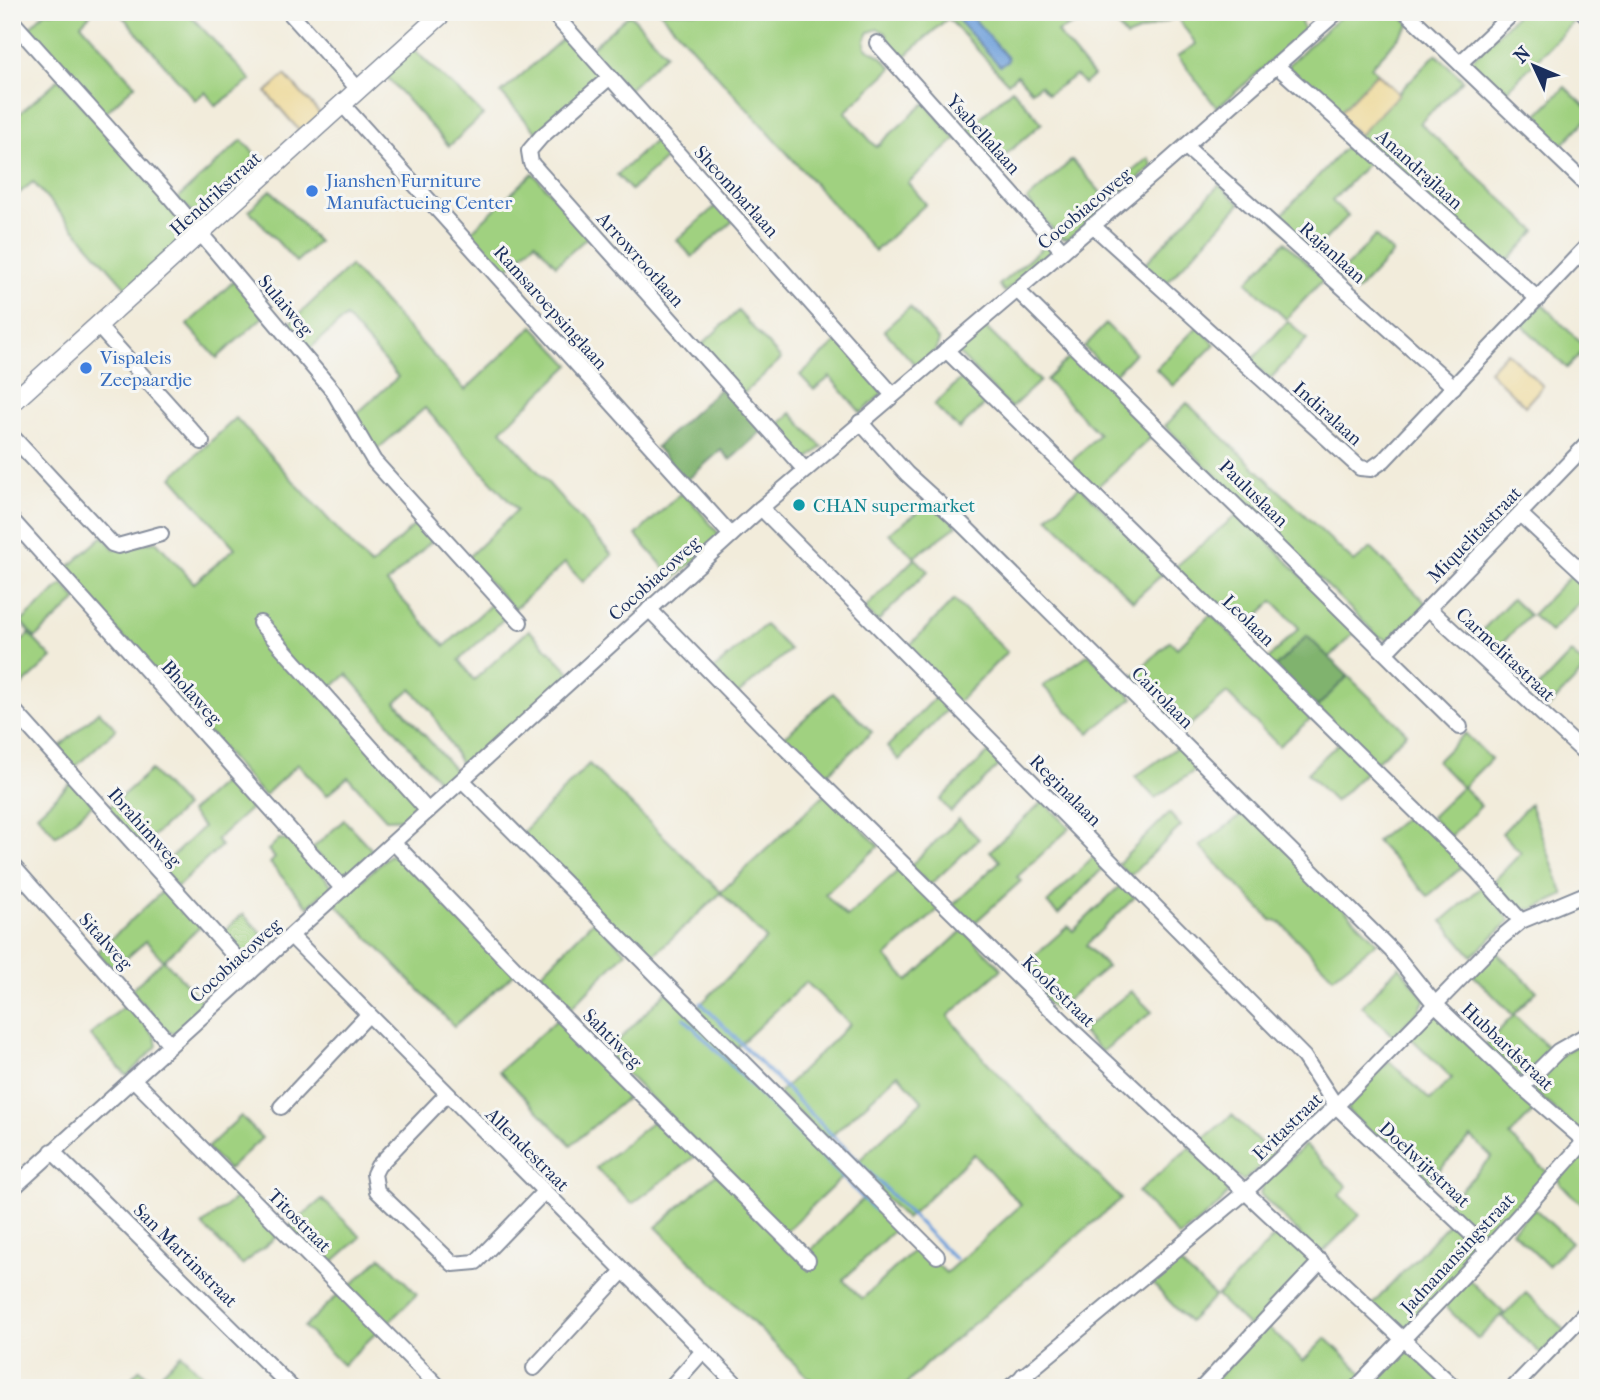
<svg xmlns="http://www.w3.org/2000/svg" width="1600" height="1400" font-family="'IM FELL French Canon',serif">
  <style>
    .green { fill: #a0d180; stroke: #5e806f; stroke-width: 2 }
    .forest { fill: #80b36e; stroke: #4e7166; stroke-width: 2 }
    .sand { fill: #eeda9e; stroke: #84847e; stroke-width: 2 }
    .water { fill: #6fa0da; stroke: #45689c; stroke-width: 2 }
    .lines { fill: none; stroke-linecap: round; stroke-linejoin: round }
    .stream { stroke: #6fa0da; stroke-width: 3.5 }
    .minor-casing { stroke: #868e9c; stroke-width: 18 }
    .tertiary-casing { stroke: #868e9c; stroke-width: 21 }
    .minor { stroke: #fff; stroke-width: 14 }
    .tertiary { stroke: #fff; stroke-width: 18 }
    .shop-dot { fill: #3f7fe0; stroke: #f6f6f2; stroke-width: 2.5 }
    .culture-dot { fill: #0f9aa8; stroke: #f6f6f2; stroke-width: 2.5 }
    .labels { text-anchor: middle; stroke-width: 6; stroke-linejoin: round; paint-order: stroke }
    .street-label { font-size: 19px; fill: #1b2f5e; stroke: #f6f6f2 }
    .shop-label { font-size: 19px; fill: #366cbe; stroke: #f6f6f2; text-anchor: start }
    .culture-label { font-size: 19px; fill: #0d838f; stroke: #f6f6f2; text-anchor: start }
  </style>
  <rect width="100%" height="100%" fill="#f6f6f2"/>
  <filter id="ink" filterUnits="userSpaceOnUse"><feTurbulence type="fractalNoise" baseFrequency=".0143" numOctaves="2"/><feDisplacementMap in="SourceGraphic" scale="14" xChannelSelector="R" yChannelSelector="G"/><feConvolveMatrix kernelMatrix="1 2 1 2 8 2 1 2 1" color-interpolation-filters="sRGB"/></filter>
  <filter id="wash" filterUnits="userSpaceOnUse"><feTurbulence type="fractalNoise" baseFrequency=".00686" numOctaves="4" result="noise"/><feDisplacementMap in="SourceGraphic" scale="28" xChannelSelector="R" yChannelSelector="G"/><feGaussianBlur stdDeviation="1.57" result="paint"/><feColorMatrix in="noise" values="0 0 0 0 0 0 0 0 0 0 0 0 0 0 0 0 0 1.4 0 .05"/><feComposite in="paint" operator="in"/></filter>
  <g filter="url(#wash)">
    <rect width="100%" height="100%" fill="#f2ecdb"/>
    <g class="green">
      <polygon points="45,12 93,12 81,24 135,85 103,115 28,29"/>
      <polygon points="119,12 187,12 251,80 216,106 205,92 195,100"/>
      <polygon points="660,12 1100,12 1057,32 1093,76 1084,84 1076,75 1048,94 1040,85 1032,91 1017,75 1008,83 948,18 901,60 892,49 886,33 878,29 869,32 865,40 866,48 881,56 892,68 845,112 876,147 925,103 956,139 908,183 926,204 875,251"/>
      <polygon points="1107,12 1297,12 1305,32 1217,108 1178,56 1196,44 1177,17 1126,37"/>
      <polygon points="1345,12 1397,12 1410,25 1371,67 1377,73 1337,115 1289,68 1289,64"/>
      <polygon points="1519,12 1580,15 1501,97 1471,66 1472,60"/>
      <polygon points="630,14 666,54 628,90 591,48"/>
      <polygon points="567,35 599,71 601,79 539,135 501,93"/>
      <path d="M414 49C436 73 461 91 483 115L449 146 385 75Z"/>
      <polygon points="1436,54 1463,80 1420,123 1536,231 1502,268 1355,138"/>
      <polygon points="59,79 192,232 128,290 33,182 12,199 12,120"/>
      <polygon points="1565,87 1588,109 1588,118 1555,152 1527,125"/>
      <polygon points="1012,89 1042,123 994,165 964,132"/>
      <polygon points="659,137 673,152 631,190 617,175"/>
      <polygon points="1353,139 1373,158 1332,201 1348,216 1311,254 1275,222"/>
      <polygon points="242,140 266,166 202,220 177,199"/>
      <polygon points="1148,158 1153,166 1068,239 1060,238 1027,200 1072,160 1104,196"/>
      <polygon points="533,173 589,236 556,265 535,242 502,274 466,236"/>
      <polygon points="1219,185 1240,204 1165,285 1144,265"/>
      <polygon points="271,190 318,242 296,262 249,210"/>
      <polygon points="718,204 733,221 692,257 677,240"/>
      <polygon points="1375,236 1393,253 1356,292 1338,276"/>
      <polygon points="1285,242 1324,279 1286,319 1247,282"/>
      <polygon points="1048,243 1052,252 1005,292 999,285"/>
      <polygon points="350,266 465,390 533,326 570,365 501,430 612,555 583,582 565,563 514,609 467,558 517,510 425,408 373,453 354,416 398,377 346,317 306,352 287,326"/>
      <polygon points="234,281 264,316 217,358 187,325"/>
      <polygon points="1542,304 1586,348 1567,368 1522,325"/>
      <polygon points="910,307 939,341 935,351 916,366 884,330"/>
      <polygon points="738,311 781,359 742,395 699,347"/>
      <polygon points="1288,321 1307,339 1270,379 1251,361"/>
      <polygon points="1106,324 1135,353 1113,376 1084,347"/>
      <polygon points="984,326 1040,381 1011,408 957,352"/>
      <polygon points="1198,326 1215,344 1173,386 1156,369"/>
      <polygon points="839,340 883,393 861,413 830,377 814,390 800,375"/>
      <polygon points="1076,351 1157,432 1095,489 1069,464 1099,434 1046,380"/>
      <polygon points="966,374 991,399 959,429 934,405"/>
      <polygon points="1187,403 1354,562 1371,548 1427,604 1388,640 1378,636 1165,426"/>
      <polygon points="791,413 822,447 807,460 773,430"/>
      <polygon points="236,418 371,566 421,519 437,536 387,583 445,646 495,601 508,615 459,660 474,680 529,630 571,673 465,771 431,711 411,689 396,702 459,775 445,788 347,674 329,690 424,803 412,818 386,819 348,777 327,795 298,764 264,796 64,571 103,536 114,549 156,541 194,583 235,548 172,477"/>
      <polygon points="1080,486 1165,572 1133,601 1048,517"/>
      <polygon points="683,491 719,534 717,541 674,579 636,535"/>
      <polygon points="932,502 957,526 914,557 889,533"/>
      <polygon points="1240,512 1355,632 1329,658 1307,636 1275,667 1267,660 1299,628 1273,601 1240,632 1174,568"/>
      <polygon points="915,558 928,571 877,622 864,609"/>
      <polygon points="1575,571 1588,584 1588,594 1550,632 1532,615"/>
      <polygon points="63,584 77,600 35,638 21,622"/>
      <polygon points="1512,599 1529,615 1490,656 1473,640"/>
      <polygon points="954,600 1007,652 957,703 904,651"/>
      <polygon points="1211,614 1314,716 1279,746 1227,693 1180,734 1128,681 1170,641 1177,648"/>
      <polygon points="765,625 790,650 737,695 713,670"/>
      <polygon points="29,634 52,658 12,695 12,650"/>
      <polygon points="1571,653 1587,667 1546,710 1531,695"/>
      <polygon points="1089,654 1133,698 1089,733 1043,686"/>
      <polygon points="1348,676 1407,733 1374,764 1317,707"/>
      <polygon points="833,693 872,732 822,779 782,739"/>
      <polygon points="937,696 949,708 899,760 887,747"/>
      <polygon points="99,711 116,729 72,770 55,751"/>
      <polygon points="1465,733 1491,759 1463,787 1481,806 1450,837 1431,817 1462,787 1437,761"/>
      <polygon points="1341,741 1369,769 1335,802 1307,773"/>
      <polygon points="1180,745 1201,766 1155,798 1135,777"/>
      <polygon points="992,749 1004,761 951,812 940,800"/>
      <polygon points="589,764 721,892 826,793 879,846 825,894 847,917 901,868 940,908 886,957 908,981 963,930 1002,969 948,1016 988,1063 1121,1199 927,1363 903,1388 819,1388 656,1227 716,1174 807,1254 869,1193 899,1225 843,1280 862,1299 918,1246 946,1273 1021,1205 974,1154 906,1219 853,1166 922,1101 898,1074 827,1140 779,1093 850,1024 806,982 735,1049 696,1009 766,939 721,893 648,960 522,833"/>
      <polygon points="151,770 185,807 141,847 107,809"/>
      <polygon points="232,774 257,803 216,840 221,846 177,887 160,868 203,827 190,812"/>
      <polygon points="73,781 93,804 56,836 37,814"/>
      <polygon points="1043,801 1070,828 1017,877 1021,881 971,926 952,906 1000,861 990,851"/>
      <polygon points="1530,804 1564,895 1534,909 1522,910 1492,883 1521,853 1502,833"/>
      <polygon points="1247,811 1377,942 1333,977 1281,923 1271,920 1200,846"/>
      <polygon points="1412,812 1465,865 1428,896 1376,841"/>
      <polygon points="1169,813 1181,826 1130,876 1118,864"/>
      <polygon points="959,819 979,839 930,885 910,866"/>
      <polygon points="344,820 374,852 345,878 312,849"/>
      <polygon points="279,839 293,841 331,884 331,892 325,897 322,894 308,907 270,863 275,858 268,850"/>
      <polygon points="1096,854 1106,865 1058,914 1047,903"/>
      <polygon points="389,855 401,858 515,973 454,1026 336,904"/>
      <polygon points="1124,882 1137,895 1086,945 1107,967 1055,1010 1016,972 1068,926 1073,931"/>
      <polygon points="1484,885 1510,921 1472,956 1442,921"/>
      <polygon points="167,887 202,925 164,960 206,1005 174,1033 168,1032 131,990 163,960 146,941 113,970 97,952"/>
      <polygon points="243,914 271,944 248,964 220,935"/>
      <polygon points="594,920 626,952 565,1014 533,982"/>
      <polygon points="1496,952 1537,991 1513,1015 1473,975"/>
      <polygon points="1399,966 1425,999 1419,1011 1393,1036 1362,1006"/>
      <polygon points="667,991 849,1171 785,1232 606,1053"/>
      <polygon points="1131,991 1152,1012 1102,1052 1081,1031"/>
      <polygon points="128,1003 155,1037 157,1046 127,1076 90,1035"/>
      <polygon points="1514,1015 1553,1052 1522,1077 1517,1076 1484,1046"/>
      <polygon points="1432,1016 1442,1016 1537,1107 1510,1136 1551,1176 1491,1238 1485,1238 1445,1206 1492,1157 1471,1137 1424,1186 1348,1111 1348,1107 1389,1061 1430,1100 1452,1078 1410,1037"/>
      <polygon points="560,1017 635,1091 571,1145 499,1071"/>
      <path d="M1588 1037V1140L1534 1091C1532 1069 1572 1049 1588 1037Z"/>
      <polygon points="1232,1115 1274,1156 1243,1181 1198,1143"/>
      <polygon points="241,1116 262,1138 228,1170 207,1148"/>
      <polygon points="659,1116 698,1154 632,1204 596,1168"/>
      <polygon points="1305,1145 1347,1186 1339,1195 1360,1215 1320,1255 1260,1194 1263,1184"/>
      <polygon points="1190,1147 1230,1189 1220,1204 1179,1237 1138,1192"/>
      <polygon points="1588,1155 1588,1210 1561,1185 1559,1179 1576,1158"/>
      <polygon points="241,1194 281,1233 242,1265 202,1225"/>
      <polygon points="322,1199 361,1237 326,1268 287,1229"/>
      <polygon points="1534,1208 1571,1242 1548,1266 1512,1231"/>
      <polygon points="1451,1221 1480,1251 1403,1331 1372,1305"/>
      <polygon points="1281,1230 1310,1259 1310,1266 1251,1329 1217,1296"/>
      <polygon points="381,1257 417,1294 384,1327 347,1289"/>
      <polygon points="1174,1259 1215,1296 1189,1322 1149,1280"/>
      <polygon points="1467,1278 1504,1313 1478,1339 1442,1303"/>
      <polygon points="340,1293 378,1331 343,1365 304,1327"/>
      <polygon points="1526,1293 1565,1330 1541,1354 1502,1317"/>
      <polygon points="1267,1326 1303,1361 1326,1338 1364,1375 1351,1388 1207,1388"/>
      <polygon points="1400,1349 1412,1353 1448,1388 1383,1388 1371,1376"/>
      <polygon points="181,1354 215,1388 122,1388 140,1369 153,1382"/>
    </g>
    <g class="forest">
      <polygon points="723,386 763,430 730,460 721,450 686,481 656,447"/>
      <polygon points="1307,636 1348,676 1317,707 1275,667"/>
    </g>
    <g class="sand">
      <polygon points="1377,73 1399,94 1359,135 1337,115"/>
      <polygon points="285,75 323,117 303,135 266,92"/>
      <polygon points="1507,352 1543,386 1525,406 1489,371"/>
    </g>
    <polygon class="water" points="951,12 968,12 1008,58 1007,62 1000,66"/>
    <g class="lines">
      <g class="stream">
        <polyline points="701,1003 955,1259"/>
        <polyline points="684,1018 876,1211"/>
      </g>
    </g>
  </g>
  <g filter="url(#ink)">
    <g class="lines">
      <defs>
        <g id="minor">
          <polyline points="289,12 359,90"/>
          <polyline points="552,12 893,395"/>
          <polyline points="1406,12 1588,186"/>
          <polyline points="1583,12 1588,17"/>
          <polyline points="12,21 170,197 333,391 374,461 520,622"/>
          <polyline points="877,43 1063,251"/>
          <polyline points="1460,63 1514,12"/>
          <polyline points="1277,66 1538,299"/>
          <polyline points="610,77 541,137 529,151 531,163 805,470"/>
          <polyline points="343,105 731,535"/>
          <polyline points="1186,147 1454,387"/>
          <polyline points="1092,225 1360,468 1371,469 1384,460 1588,245"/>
          <polyline points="1017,290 1460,727"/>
          <polyline points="98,326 202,442"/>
          <polyline points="946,350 1477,871 1521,921"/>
          <polyline points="860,422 907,474 960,522 1392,951 1434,1003 1522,1087 1588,1144"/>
          <polyline points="12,436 112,544 118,546 161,534"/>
          <polyline points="761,508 1304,1057 1336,1106 1488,1250"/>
          <polyline points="1520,514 1588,577"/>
          <polyline points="12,520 343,889"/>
          <polyline points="649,609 761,724 1072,1030 1455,1388"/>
          <polyline points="1429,609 1588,756"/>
          <polyline points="260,623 428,811"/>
          <polyline points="1387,651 1588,443"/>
          <polyline points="12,708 250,973"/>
          <polyline points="463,781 937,1256"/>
          <polyline points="394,843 528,982 808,1260"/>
          <polyline points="12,865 170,1044"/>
          <polyline points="291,936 740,1388"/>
          <polyline points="133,1079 440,1388"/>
          <polyline points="1522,1087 1558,1051 1588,1034"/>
          <polyline points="447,1094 378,1166 374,1174 377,1191 453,1264 476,1262 544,1192"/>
          <polyline points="281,1107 367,1016"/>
          <polyline points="52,1151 292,1388"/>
          <polyline points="12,1189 761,508 1164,165 1337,12"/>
          <polyline points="534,1368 623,1271"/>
          <polyline points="1023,1375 1034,1388"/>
          <polyline points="670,1388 703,1351"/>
          <polyline points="1009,1388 1245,1192 1336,1106 1497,941 1521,921 1588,893"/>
          <polyline points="1202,1388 1321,1261"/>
          <polyline points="1356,1388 1488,1250 1584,1142"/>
          <polyline points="1513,1388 1588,1310"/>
        </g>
        <polyline id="tertiary" points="12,403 444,12"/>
      </defs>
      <use href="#minor" class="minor-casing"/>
      <use href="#tertiary" class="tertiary-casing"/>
      <use href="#minor" class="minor"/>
      <use href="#tertiary" class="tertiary"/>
    </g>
  </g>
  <g class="shop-dot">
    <circle cx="312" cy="191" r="7"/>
    <circle cx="86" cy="368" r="7"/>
  </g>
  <circle class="culture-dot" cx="799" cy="505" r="7"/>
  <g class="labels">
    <g class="street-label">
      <text transform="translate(984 134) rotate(48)" y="7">Ysabellalaan</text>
      <text transform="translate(1420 169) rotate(42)" y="7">Anandrajlaan</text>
      <text transform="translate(737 191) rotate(48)" y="7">Sheombarlaan</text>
      <text transform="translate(215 193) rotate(-42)" y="7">Hendrikstraat</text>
      <text transform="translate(1084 208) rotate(-40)" y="7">Cocobiacoweg</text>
      <text transform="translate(1333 252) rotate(42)" y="7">Rajanlaan</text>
      <text transform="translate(641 259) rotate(48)" y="7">Arrowrootlaan</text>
      <text transform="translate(286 305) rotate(50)" y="7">Sulaiweg</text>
      <text transform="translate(551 307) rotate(48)" y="7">Ramsaroepsinglaan</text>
      <text transform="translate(1328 413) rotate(42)" y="7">Indiralaan</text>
      <text transform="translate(1254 493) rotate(44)" y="7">Pauluslaan</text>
      <text transform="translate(1474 534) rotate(-46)" y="7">Miquelitastraat</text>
      <text transform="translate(654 578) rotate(-42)" y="7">Cocobiacoweg</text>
      <text transform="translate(1249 620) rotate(44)" y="7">Leolaan</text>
      <text transform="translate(1506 654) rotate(43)" y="7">Carmelitastraat</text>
      <text transform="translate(192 692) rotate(48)" y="7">Bholaweg</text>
      <text transform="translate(1163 697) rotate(45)" y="7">Cairolaan</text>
      <text transform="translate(1066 790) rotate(45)" y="7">Reginalaan</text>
      <text transform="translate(145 827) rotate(48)" y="7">Ibrahimweg</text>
      <text transform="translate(106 941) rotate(48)" y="7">Sitalweg</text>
      <text transform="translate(235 960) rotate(-42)" y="7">Cocobiacoweg</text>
      <text transform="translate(1059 991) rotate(44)" y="7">Koolestraat</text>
      <text transform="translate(613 1038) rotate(45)" y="7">Sahtiweg</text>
      <text transform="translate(1508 1046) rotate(43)" y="7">Hubbardstraat</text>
      <text transform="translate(1287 1126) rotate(-44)" y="7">Evitastraat</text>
      <text transform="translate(528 1149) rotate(45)" y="7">Allendestraat</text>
      <text transform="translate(1425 1164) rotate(43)" y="7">Doelwijtstraat</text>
      <text transform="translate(300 1220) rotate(45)" y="7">Titostraat</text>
      <text transform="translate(1457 1253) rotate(-47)" y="7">Jadnanansingstraat</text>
      <text transform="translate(186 1255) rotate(45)" y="7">San Martinstraat</text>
    </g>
    <g class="shop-label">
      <text x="326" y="187">Jianshen Furniture<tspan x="326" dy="22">Manufactueing Center</tspan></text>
      <text x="100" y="364">Vispaleis<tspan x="100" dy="22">Zeepaardje</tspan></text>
    </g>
    <g class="culture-label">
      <text x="813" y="512">CHAN supermarket</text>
    </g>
  </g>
  <rect width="1600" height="1400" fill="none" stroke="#f6f6f2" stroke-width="42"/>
  <g transform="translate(1534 66) rotate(314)" stroke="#f6f6f2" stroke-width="5" paint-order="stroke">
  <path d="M0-5L12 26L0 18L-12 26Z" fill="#1b2f5e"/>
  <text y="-10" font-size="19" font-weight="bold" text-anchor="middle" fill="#1b2f5e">N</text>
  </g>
</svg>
